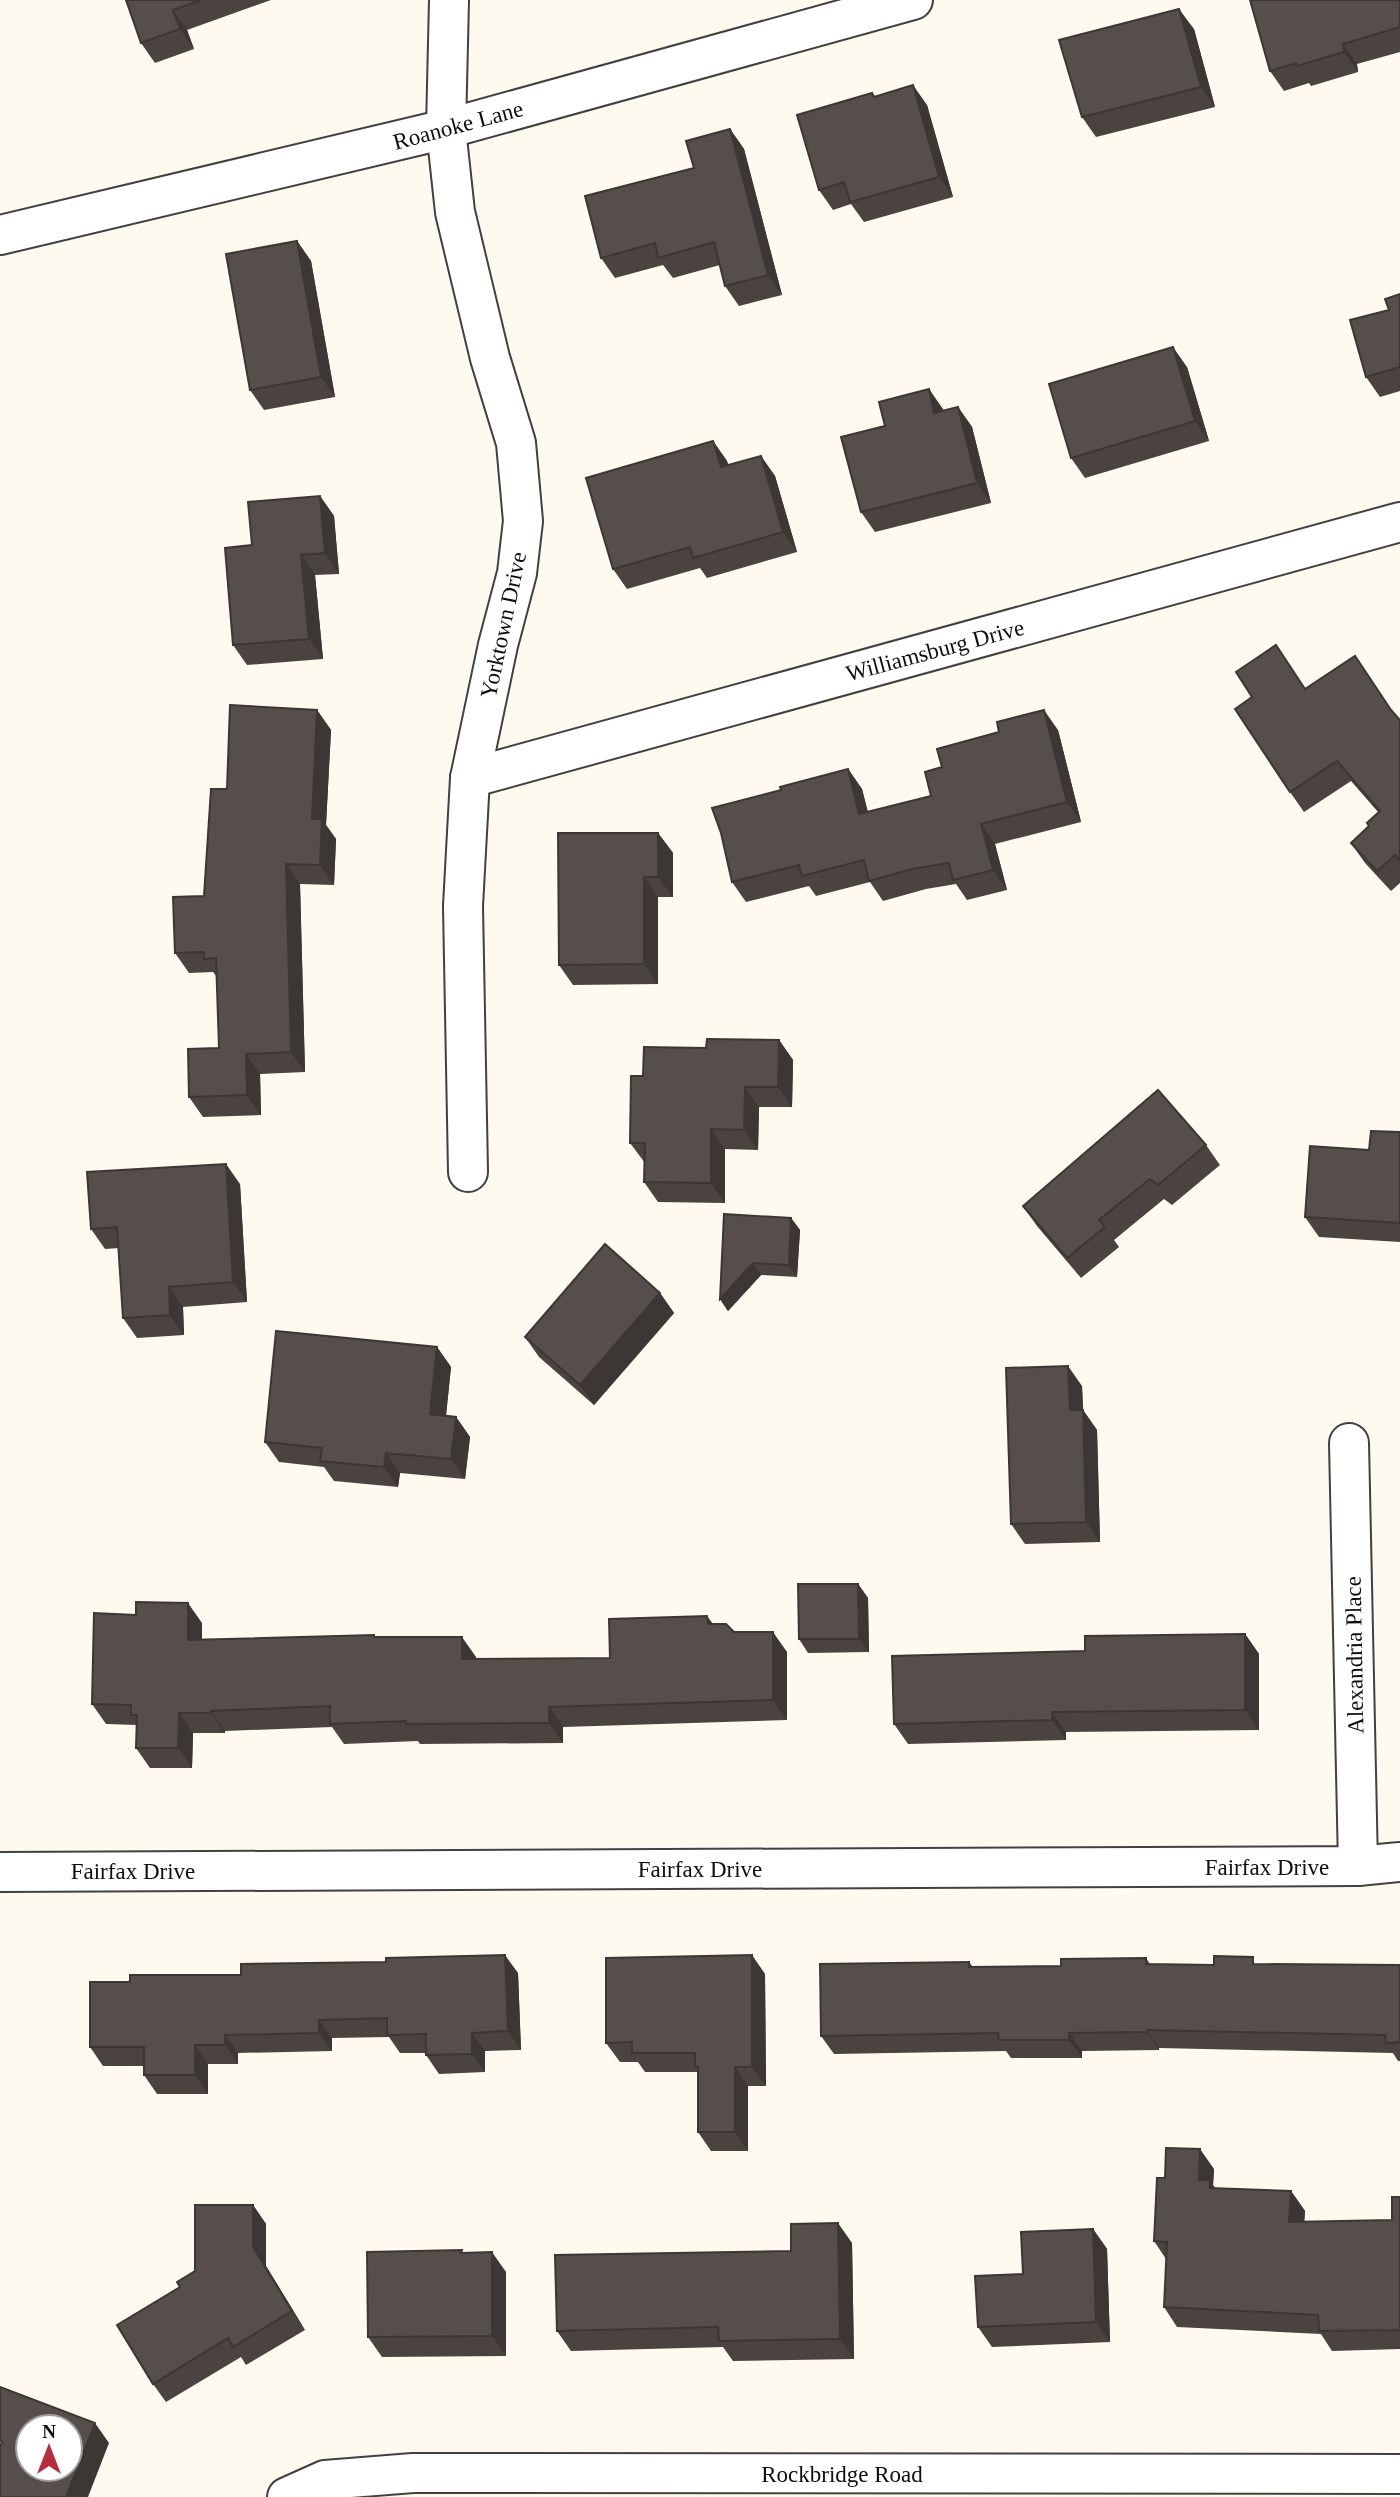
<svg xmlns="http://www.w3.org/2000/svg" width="1400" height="2497" font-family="Georgia,serif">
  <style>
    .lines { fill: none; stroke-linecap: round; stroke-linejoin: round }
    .street-casing { stroke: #414141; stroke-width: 42 }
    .street { stroke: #fff; stroke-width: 38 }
    .wall { fill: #4a4340 }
    .shaded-wall { fill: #3c3734 }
    .building { fill: #564e4b; stroke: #3c3734; stroke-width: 2; fill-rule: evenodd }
    .labels { text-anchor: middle; stroke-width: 7; stroke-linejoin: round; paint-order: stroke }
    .street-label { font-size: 23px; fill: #0e0e0e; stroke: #fff }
  </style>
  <rect width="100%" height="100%" fill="#fefaf0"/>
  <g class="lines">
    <defs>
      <g id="street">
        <polyline points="449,0 446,129 455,212 490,358 516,443 523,521 517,573 498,645 470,778 463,906 468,1172"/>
        <polyline points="0,235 446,129 913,0"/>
        <polyline points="470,778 1400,522"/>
        <polyline points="1349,1443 1358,1866"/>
        <polyline points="0,1872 1358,1866 1400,1862"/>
        <polyline points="287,2497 325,2480 413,2473 1400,2474"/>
      </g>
    </defs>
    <use href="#street" class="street-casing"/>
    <use href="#street" class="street"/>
  </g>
  <g class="wall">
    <polygon points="126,0 271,0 187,30 194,49 155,63 141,43"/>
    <polygon points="1400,0 1400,52 1357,64 1358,72 1311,86 1309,83 1284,91 1270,71"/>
    <polygon points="1194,29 1215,107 1096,137 1082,117"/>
    <polygon points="875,97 927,105 953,197 864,222 851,204 833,210 819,190"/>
    <polygon points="730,129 744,149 782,295 739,306 725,286 720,265 673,278 663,265 615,278 601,258 694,168"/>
    <polygon points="297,241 311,261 335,397 264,410 250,390"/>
    <polygon points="1400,294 1400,391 1380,397 1366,377 1389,310"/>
    <polygon points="1187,367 1209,441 1085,478 1071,458"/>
    <polygon points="929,389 943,411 958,407 972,427 991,503 875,532 861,512 885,426"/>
    <polygon points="713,441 727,461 728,465 761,456 775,476 797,552 707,578 700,568 627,589 613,569"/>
    <polygon points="320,496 334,516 339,574 315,575 323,659 247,665 233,645 252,545"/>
    <polygon points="1369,676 1394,714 1400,720 1400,883 1391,891 1365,863 1351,843 1369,826 1378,812 1351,781 1304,812 1290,792 1306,688"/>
    <polygon points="317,710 331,730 326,825 336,839 334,885 300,884 305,1072 260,1074 261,1115 203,1117 189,1097 219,1048 217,977 213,972 189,973 175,953 204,896 227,789"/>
    <polygon points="1058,730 1081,822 995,844 1007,890 967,900 956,884 926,889 883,901 870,882 816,896 809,886 746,902 732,882 781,790 848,769 862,789 868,812 931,796 942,767 999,732"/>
    <polygon points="658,833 673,853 673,897 658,897 658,984 573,985 559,965"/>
    <polygon points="779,1040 793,1060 792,1107 759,1107 758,1150 725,1149 725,1203 658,1202 644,1182 645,1163 630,1143 643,1076 706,1048"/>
    <polygon points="1400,1132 1400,1242 1319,1237 1305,1217 1369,1150"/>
    <polygon points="1206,1145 1220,1165 1172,1205 1164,1199 1114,1240 1119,1247 1081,1278 1037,1226 1023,1206"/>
    <polygon points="240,1184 247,1302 183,1307 184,1335 137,1338 123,1318 119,1248 105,1249 91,1229"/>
    <polygon points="791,1218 800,1230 797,1277 761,1275 728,1311 720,1299"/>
    <polygon points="660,1293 674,1313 594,1405 539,1357 525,1337"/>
    <polygon points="437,1347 451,1367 446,1416 456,1417 470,1437 465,1479 400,1473 398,1487 334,1481 324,1467 279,1462 265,1442"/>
    <polygon points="1082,1386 1083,1410 1097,1430 1100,1542 1025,1544 1011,1524"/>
    <polygon points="858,1584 868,1598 869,1652 808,1653 799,1639"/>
    <polygon points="136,1615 202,1623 202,1640 374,1635 376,1637 476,1657 476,1659 610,1658 713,1624 787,1652 787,1720 563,1727 563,1743 420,1744 418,1741 344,1744 332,1727 225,1731 225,1733 193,1733 192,1768 150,1768 136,1748 137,1725 106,1724 92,1704"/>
    <polygon points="1245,1634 1259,1654 1259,1730 1066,1732 1066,1740 908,1744 894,1724 1085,1651"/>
    <polygon points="1146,1958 1150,1964 1214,1965 1258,1964 1400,1965 1400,2061 1398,2061 1393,2053 1159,2048 1159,2050 1082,2051 1082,2058 1011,2058 1006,2051 834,2054 821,2036 969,1962 973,1967 1061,1966"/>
    <polygon points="518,1973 521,2050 485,2051 485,2072 439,2074 426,2055 426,2053 400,2053 389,2037 332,2038 332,2051 238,2053 238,2064 208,2064 208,2094 157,2094 144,2075 144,2066 103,2066 90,2047 130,1982 241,1975"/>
    <polygon points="765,1974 766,2086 748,2086 748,2151 711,2151 698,2132 698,2072 645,2072 638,2062 620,2062 606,2043"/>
    <polygon points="1214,2169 1213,2185 1215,2188 1291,2191 1305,2211 1304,2222 1392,2220 1400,2197 1400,2349 1332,2351 1321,2334 1177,2327 1164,2307 1166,2259 1154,2241 1165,2178"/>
    <polygon points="253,2205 266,2224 266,2266 305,2330 246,2365 241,2357 166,2402 153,2384 195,2271"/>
    <polygon points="1093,2229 1107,2249 1110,2342 992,2347 978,2327 1023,2274"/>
    <polygon points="852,2243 854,2359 733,2361 723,2347 571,2351 557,2331 791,2251"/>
    <polygon points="464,2253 506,2272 506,2356 382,2357 368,2337"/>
  </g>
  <g class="shaded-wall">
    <polygon points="1179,9 1194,29 1215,107 1201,87"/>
    <polygon points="173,10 187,30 194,49 180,29"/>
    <polygon points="1343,44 1357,64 1358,72 1344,52"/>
    <polygon points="913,85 927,105 953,197 939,177"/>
    <polygon points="730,129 744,149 782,295 768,275"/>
    <polygon points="297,241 311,261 335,397 321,377"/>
    <polygon points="1173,347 1187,367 1209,441 1195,421"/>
    <polygon points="929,389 943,409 949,433 934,413"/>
    <polygon points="958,407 972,427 991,503 977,483"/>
    <polygon points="713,441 727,461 735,487 721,467"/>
    <polygon points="761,456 775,476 797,552 783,532"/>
    <polygon points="320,496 334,516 339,574 325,553"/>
    <polygon points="301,555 315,575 323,659 309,639"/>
    <polygon points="317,710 331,730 326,825 336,839 334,885 320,865 312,819"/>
    <polygon points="1044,710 1058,730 1081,822 1067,802"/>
    <polygon points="848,769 862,789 873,834 859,814"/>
    <polygon points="981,824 995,844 1007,890 993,870"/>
    <polygon points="658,833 673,853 673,897 658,877"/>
    <polygon points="286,864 300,884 305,1072 291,1052"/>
    <polygon points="644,877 658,897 658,984 644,964"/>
    <polygon points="779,1040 793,1060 792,1107 778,1087"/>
    <polygon points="246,1054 260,1074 261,1115 247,1095"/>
    <polygon points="745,1087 759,1107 758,1150 744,1130"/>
    <polygon points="711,1129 725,1149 725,1203 711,1183"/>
    <polygon points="226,1164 240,1184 247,1302 233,1282"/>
    <polygon points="791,1218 800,1230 797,1277 789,1265"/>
    <polygon points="753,1263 761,1275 728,1311 720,1299"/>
    <polygon points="169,1287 183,1307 184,1335 170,1315"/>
    <polygon points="660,1293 674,1313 594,1405 580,1385"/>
    <polygon points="437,1347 451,1367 444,1434 430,1414"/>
    <polygon points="1068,1366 1082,1386 1084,1430 1070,1410"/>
    <polygon points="1083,1410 1097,1430 1100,1542 1086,1522"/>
    <polygon points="456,1417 470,1437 465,1479 451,1459"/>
    <polygon points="386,1453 400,1473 398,1487 384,1467"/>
    <polygon points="858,1584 868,1598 869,1652 859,1639"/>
    <polygon points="188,1603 202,1623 202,1660 188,1640"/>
    <polygon points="707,1616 722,1636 708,1624"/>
    <polygon points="773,1632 787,1652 787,1720 773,1700"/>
    <polygon points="1245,1634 1259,1654 1259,1730 1245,1710"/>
    <polygon points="462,1637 476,1657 476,1679 462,1659"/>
    <polygon points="549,1707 563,1727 563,1743 549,1723"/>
    <polygon points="211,1711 225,1731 225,1733 211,1713"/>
    <polygon points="1052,1712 1066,1732 1066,1740 1052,1720"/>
    <polygon points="179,1713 193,1733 192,1768 178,1748"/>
    <polygon points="505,1955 518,1973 521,2050 508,2031"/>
    <polygon points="752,1955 765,1974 766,2086 752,2067"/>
    <polygon points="319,2020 332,2038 332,2051 319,2033"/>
    <polygon points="1147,2030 1159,2048 1159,2050 1147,2032"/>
    <polygon points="472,2033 485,2051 485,2072 472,2054"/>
    <polygon points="1069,2033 1082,2051 1082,2058 1069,2040"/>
    <polygon points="225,2035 238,2053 238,2064 225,2045"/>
    <polygon points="195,2045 208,2064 208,2094 195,2075"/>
    <polygon points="735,2067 748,2086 748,2151 735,2132"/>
    <polygon points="1200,2149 1214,2169 1213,2185 1224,2200 1199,2180"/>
    <polygon points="1291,2191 1305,2211 1303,2242 1289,2222"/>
    <polygon points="253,2205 266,2224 266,2266 305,2330 292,2311 253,2247"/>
    <polygon points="838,2223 852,2243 854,2359 840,2339"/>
    <polygon points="1093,2229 1107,2249 1110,2342 1096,2322"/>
    <polygon points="492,2252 506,2272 506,2356 492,2336"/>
    <polygon points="95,2423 109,2443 88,2497 66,2497"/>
  </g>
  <g class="building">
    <polygon points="126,0 201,0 173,10 180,29 141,43"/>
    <polygon points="1250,0 1400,0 1400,27 1343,44 1344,52 1297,66 1296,63 1270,71"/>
    <polygon points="1179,9 1201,87 1082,117 1059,40"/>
    <polygon points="913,85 939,177 850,202 844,182 819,190 797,115 872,93 874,97"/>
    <polygon points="730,129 768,275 725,286 714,242 658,258 655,243 601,258 585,196 694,168 686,141"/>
    <polygon points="297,241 321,377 250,390 226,254"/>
    <polygon points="1400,294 1400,367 1366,377 1350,320 1389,310 1385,299"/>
    <polygon points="1173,347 1195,421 1071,458 1049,384"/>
    <polygon points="929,389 934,413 958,407 977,483 861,512 841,437 885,426 879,402"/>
    <polygon points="713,441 721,467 761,456 783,532 693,558 690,547 613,569 586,478"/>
    <polygon points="320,496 325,553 301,555 309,639 233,645 225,548 252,545 248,502"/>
    <polygon points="1276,645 1305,689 1355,656 1391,710 1400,720 1400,860 1395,855 1377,871 1351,843 1369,826 1367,823 1380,811 1337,761 1290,792 1235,709 1252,697 1236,672"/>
    <polygon points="230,705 317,710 312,819 322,819 320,865 286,864 291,1052 246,1054 247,1095 189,1097 188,1049 219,1048 216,958 204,959 204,952 175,953 173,897 204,896 211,789 227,789"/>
    <polygon points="1044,710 1067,802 981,824 993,870 953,880 949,863 912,869 869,881 864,860 802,876 799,865 732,882 721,833 712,808 781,790 780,787 848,769 859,814 931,796 925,772 942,767 937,749 999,732 997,722"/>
    <polygon points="558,833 658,833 658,877 644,877 644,964 559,965"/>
    <polygon points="707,1039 779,1040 778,1087 745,1087 744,1130 711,1129 711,1183 644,1182 645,1143 630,1143 631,1076 643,1076 644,1047 706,1048"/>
    <polygon points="1158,1090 1206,1145 1158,1185 1150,1179 1099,1220 1105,1227 1067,1258 1023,1206"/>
    <polygon points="1371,1131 1400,1132 1400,1223 1305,1217 1310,1146 1369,1150"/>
    <polygon points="226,1164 233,1282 169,1287 170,1315 123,1318 117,1227 91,1229 87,1172"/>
    <polygon points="724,1214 791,1218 789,1265 753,1263 720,1299"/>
    <polygon points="605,1244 660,1293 580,1385 525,1337"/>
    <polygon points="276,1331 437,1347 430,1414 456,1417 451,1459 386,1453 384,1467 320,1461 322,1448 265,1442"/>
    <polygon points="1068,1366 1070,1410 1083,1410 1086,1522 1011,1524 1006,1368"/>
    <polygon points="798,1584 858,1584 859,1639 799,1639"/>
    <polygon points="136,1602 188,1603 188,1640 374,1635 374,1637 462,1637 462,1659 610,1658 609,1619 707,1616 708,1624 726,1624 734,1632 773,1632 773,1700 549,1707 549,1723 406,1724 406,1721 330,1724 330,1706 211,1711 211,1713 179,1713 178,1748 136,1748 137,1715 131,1715 131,1705 92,1704 94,1613 136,1615"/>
    <polygon points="1245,1634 1245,1710 1052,1712 1052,1720 894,1724 892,1656 1085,1651 1085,1636"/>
    <polygon points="505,1955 508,2031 472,2033 472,2054 426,2055 426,2034 387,2035 387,2018 319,2020 319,2033 225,2035 225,2045 195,2045 195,2075 144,2075 144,2047 90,2047 90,1982 130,1982 130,1975 241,1975 241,1964 386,1962 386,1958"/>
    <polygon points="752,1955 752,2067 735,2067 735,2132 698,2132 698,2067 695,2067 695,2053 632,2053 632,2042 606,2043 606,1958"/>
    <polygon points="1214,1956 1253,1957 1253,1964 1400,1965 1400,2042 1386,2043 1385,2035 1147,2030 1147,2032 1069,2033 1069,2040 999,2040 998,2033 821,2036 820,1964 969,1962 969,1967 1061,1966 1061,1959 1146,1958 1146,1964 1214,1965"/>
    <polygon points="1166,2148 1200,2149 1199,2180 1210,2180 1210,2188 1291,2191 1289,2222 1392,2220 1392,2197 1400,2197 1400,2330 1319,2331 1318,2315 1164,2307 1167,2242 1154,2241 1157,2178 1165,2178"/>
    <polygon points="195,2205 253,2205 253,2247 292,2311 233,2347 228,2338 153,2384 117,2325 180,2287 177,2282 195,2271"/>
    <polygon points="838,2223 840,2339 719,2341 718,2327 557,2331 555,2255 791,2251 791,2224"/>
    <polygon points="1093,2229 1096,2322 978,2327 975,2276 1023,2274 1021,2232"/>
    <polygon points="462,2250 461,2253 492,2252 492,2336 368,2337 367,2252"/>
    <path d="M0 2387 95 2423 66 2497H0V2446L2 2442 0 2441ZM28 2427H70V2469H28Z"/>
  </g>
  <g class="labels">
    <g class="street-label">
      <text transform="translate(458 125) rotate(-15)" y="8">Roanoke Lane</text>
      <text transform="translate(503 625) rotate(-78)" y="8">Yorktown Drive</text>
      <text transform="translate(935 650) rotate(-15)" y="8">Williamsburg Drive</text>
      <text transform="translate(1354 1655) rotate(-91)" y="8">Alexandria Place</text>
      <text x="1267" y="1875">Fairfax Drive</text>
      <text x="700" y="1877">Fairfax Drive</text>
      <text x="133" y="1879">Fairfax Drive</text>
      <text x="842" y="2482">Rockbridge Road</text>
    </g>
  </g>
  <g transform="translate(49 2448)"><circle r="33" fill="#ffffff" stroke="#9f9f9f" stroke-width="2"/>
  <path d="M0-5L12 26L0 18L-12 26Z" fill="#b92b3f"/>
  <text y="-10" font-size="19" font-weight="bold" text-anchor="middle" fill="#0e0e0e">N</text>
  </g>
</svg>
